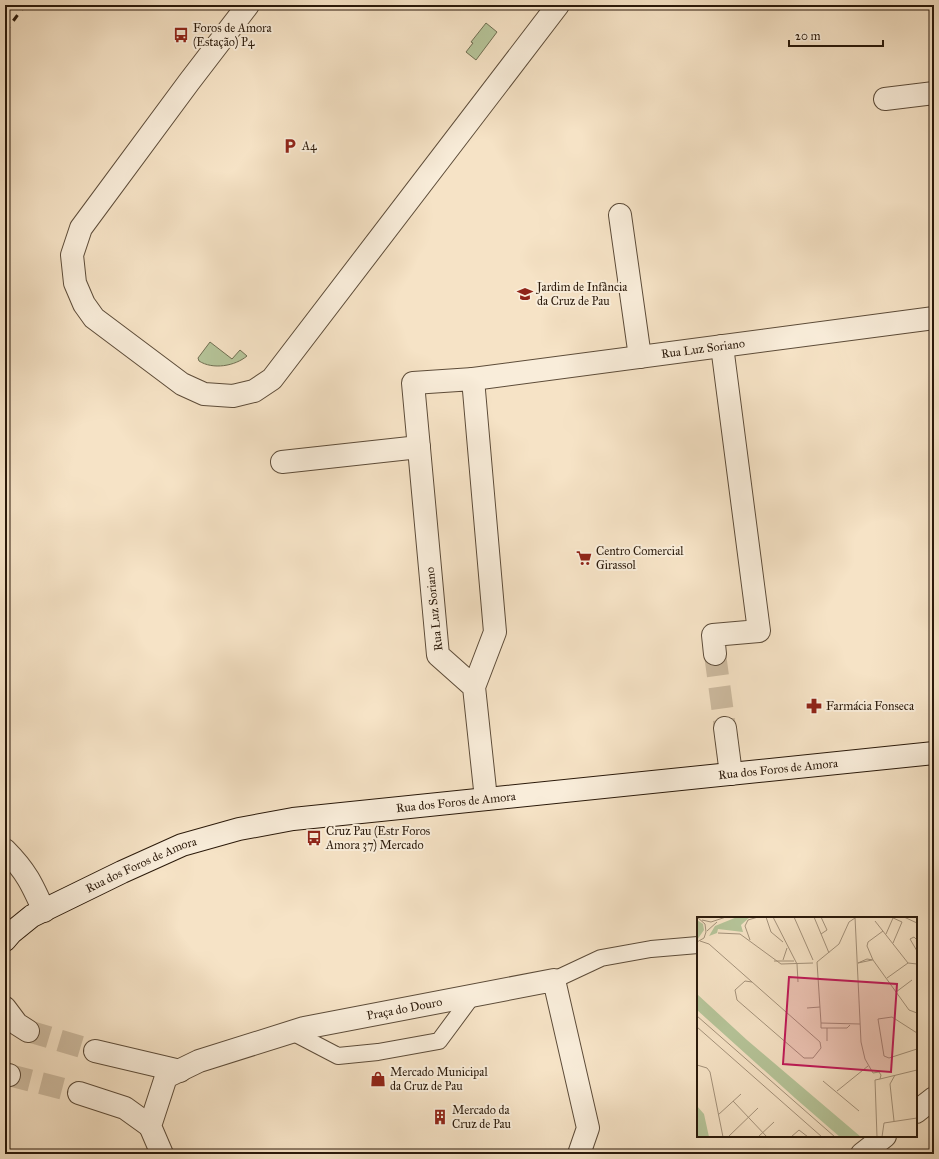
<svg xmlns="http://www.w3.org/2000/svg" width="939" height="1159" font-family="'IM FELL Great Primer',serif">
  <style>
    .green { fill: #b6c59a; stroke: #706f52 }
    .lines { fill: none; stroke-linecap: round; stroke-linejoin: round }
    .pedestrian-tunnel { stroke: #cdbba0; stroke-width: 22; stroke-dasharray: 22 11; stroke-linecap: butt }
    .minor-tunnel { stroke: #cdbba0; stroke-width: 22; stroke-dasharray: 22 11; stroke-linecap: butt }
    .service-casing { stroke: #5d4c39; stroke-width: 18 }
    .pedestrian-casing { stroke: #5d4c39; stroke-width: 24 }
    .minor-casing { stroke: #5d4c39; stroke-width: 24 }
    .tertiary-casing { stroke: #5d4c39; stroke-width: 24 }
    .secondary-casing { stroke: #2a190a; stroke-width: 24 }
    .service { stroke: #f9edda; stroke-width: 16 }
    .pedestrian { stroke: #f9edda; stroke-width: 22 }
    .minor { stroke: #f9edda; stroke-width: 22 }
    .tertiary { stroke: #f9edda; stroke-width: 22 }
    .secondary { stroke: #f9edda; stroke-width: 22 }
    .rail { stroke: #2a190a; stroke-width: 3; stroke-dasharray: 7 7; stroke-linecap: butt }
    .labels { text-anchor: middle; stroke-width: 4; stroke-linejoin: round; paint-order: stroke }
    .poi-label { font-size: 12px; fill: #2a190a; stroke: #f9edda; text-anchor: start }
    .street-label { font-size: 12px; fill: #2a190a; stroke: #f9edda }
    .inset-road { fill: none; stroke: #a4927b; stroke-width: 1 }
    .view { fill: #c2185b; fill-opacity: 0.15; stroke: #c2185b; stroke-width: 2 }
    .inset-edge { fill: none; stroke: #2a190a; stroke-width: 2 }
  </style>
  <rect width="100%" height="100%" fill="#f6e3c6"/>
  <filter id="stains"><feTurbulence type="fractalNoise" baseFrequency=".005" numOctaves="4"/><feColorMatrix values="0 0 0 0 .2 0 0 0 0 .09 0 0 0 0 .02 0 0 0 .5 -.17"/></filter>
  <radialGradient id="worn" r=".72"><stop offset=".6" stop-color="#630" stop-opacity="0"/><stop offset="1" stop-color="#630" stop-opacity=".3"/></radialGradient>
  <g class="green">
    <polygon points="486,23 497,32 476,60 466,52 473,43 471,42"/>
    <path d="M210 342 232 359 240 350 247 356C235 366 213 370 199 361L198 358Z"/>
  </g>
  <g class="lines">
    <polyline class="pedestrian-tunnel" points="715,654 725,728"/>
    <g class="minor-tunnel">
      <polyline points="28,1031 95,1051"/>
      <polyline points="9,1075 79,1093"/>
    </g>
    <defs>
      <g id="service">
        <polyline points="554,980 601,958 651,949 698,945"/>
        <polyline points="292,1032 338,1056 378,1052 439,1041 473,995"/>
      </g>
      <g id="pedestrian">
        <polyline points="715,654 713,635 759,631 722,346"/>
        <polyline points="725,728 731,774"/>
      </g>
      <g id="minor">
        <polyline points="248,5 189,82 81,228 72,255 75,283 84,304 94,318 182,384 204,394 233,396 254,391 272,379 558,5"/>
        <polyline points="885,99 934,93"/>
        <polyline points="620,215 640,357"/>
        <path id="s1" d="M473 379 934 318"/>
        <polyline points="282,462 419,447"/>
        <polyline points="474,687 438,655 413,383 473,379 495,632 474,687 486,799"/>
        <path d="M5 850C26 871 32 884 44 911"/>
        <polyline points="5,1008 17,1024 28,1031"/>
        <polyline points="95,1051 180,1071"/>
        <polyline points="5,1076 9,1075"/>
        <polyline points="79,1093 125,1108 150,1126"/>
        <path id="s2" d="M162 1154 150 1126 166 1077 199 1061 304 1028 554 980 588 1128 579 1154"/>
      </g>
      <g id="tertiary">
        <polyline points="916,1112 934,1098"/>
        <polyline points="862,1154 885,1136"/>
      </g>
      <g id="secondary">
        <path id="s3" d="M5 940 11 933 32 916 122 872 182 845 239 829 293 819 934 753"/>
      </g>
    </defs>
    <use href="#service" class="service-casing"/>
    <use href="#pedestrian" class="pedestrian-casing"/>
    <use href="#minor" class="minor-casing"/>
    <use href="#tertiary" class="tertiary-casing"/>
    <use href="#secondary" class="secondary-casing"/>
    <use href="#service" class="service"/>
    <use href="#pedestrian" class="pedestrian"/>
    <use href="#minor" class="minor"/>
    <use href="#tertiary" class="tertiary"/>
    <use href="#secondary" class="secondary"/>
    <polyline class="rail" points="5,32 25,5"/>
  </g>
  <defs>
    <symbol id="bus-bare" viewBox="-9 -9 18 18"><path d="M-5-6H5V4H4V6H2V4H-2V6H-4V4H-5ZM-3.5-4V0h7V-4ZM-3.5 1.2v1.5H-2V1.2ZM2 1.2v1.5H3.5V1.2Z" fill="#8f2418" stroke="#f9edda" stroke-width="2.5" paint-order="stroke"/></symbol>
    <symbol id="parking-bare" viewBox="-9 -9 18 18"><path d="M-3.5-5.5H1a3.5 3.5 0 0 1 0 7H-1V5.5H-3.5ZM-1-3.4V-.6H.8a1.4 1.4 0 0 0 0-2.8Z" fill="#8f2418" stroke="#f9edda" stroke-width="2.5" paint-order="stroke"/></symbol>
    <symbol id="school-bare" viewBox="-9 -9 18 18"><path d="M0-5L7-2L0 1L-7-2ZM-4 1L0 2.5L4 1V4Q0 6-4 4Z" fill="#8f2418" stroke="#f9edda" stroke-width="2.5" paint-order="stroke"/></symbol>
    <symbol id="supermarket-bare" viewBox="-9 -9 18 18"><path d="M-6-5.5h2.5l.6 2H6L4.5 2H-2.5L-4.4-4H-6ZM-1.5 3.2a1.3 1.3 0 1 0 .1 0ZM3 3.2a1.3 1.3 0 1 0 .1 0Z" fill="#8f2418" stroke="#f9edda" stroke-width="2.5" paint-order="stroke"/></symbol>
    <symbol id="pharmacy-bare" viewBox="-9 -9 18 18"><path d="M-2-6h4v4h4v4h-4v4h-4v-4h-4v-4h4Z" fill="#8f2418" stroke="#f9edda" stroke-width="2.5" paint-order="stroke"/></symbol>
    <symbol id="shop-bare" viewBox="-9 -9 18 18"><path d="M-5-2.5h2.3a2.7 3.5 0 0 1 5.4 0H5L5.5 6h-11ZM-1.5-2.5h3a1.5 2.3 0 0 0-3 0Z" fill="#8f2418" stroke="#f9edda" stroke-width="2.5" paint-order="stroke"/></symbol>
    <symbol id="building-bare" viewBox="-9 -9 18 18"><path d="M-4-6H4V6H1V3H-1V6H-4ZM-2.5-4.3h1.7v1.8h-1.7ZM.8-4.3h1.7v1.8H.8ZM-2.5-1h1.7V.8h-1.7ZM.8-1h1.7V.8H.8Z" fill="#8f2418" stroke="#f9edda" stroke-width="2.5" paint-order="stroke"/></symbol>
  </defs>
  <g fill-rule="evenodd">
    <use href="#bus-bare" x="170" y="24" width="22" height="22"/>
    <use href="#parking-bare" x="279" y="135" width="22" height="22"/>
    <use href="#school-bare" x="514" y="283" width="22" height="22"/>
    <use href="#supermarket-bare" x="573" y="547" width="22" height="22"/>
    <use href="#pharmacy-bare" x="803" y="695" width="22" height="22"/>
    <use href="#bus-bare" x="303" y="827" width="22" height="22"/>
    <use href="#shop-bare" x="367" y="1068" width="22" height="22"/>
    <use href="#building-bare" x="429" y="1106" width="22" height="22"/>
  </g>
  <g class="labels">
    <g class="poi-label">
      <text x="193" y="32">Foros de Amora<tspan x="193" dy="14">(Estação) P4</tspan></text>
      <text x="302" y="150">A4</text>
      <text x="537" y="291">Jardim de Infância<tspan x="537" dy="14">da Cruz de Pau</tspan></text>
      <text x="596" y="555">Centro Comercial<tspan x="596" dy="14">Girassol</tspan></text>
      <text x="826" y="710">Farmácia Fonseca</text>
      <text x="326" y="835">Cruz Pau (Estr Foros<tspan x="326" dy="14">Amora 37) Mercado</tspan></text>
      <text x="390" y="1076">Mercado Municipal<tspan x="390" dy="14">da Cruz de Pau</tspan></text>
      <text x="452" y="1114">Mercado da<tspan x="452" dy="14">Cruz de Pau</tspan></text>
    </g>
    <g class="street-label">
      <text dy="4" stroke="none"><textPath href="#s1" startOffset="232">Rua Luz Soriano</textPath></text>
      <text transform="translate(434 609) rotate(-96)" y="4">Rua Luz Soriano</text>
      <text dy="4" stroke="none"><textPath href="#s3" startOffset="804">Rua dos Foros de Amora</textPath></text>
      <text dy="4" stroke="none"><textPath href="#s3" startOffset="480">Rua dos Foros de Amora</textPath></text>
      <text dy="4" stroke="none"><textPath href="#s3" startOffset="157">Rua dos Foros de Amora</textPath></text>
      <text dy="4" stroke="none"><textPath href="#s2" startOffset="331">Praça do Douro</textPath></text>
    </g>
  </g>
  <g transform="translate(697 917)">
    <rect width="220" height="220" fill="#f6e3c6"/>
    <path d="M40 0H53L44 8 46 15 21 12 20 16 12 19 18 9ZM0 3 6 7 7 13 0 23ZM0 77 50 123 164 220H143L98 181 0 93ZM0 189 7 197 12 220H0Z" fill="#b6c59a"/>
    <path class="inset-road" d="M0 0 8 7 9 15 7 21 0 25M69 0 74 15 86 25M76 0 100 47 101 65M97 0 116 43M117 0 132 36M158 0 164 125 168 142 176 156M194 0 205 5 196 26M207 0 220 6M5 3 14 5 29 0M178 4 211 46M10 14 20 5M186 14 171 25 170 29 176 43 212 93 220 96M21 16 43 17 84 47 116 46M124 17 130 13 124 0M189 17 196 1M53 23 48 9 51 3 61 0M220 23 217 20 213 22 220 34M3 24 12 27 123 125 124 131 116 141H107L40 83 38 73 48 64 55 65M86 43 90 31M77 44H97M120 45 124 106M120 45 142 27 152 5 158 1M161 46 170 42 176 43M161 46 175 43M190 61 211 46 220 47M199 75 215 63M110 91 123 90M0 99 138 220M153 108 150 111H124V106L163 107M0 110 125 220M130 111V124M220 116 195 100 181 102 187 139 192 141 220 132M0 148 10 151 13 155 26 220M176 156 182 155 184 158 183 162 178 163M183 162 220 153M178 163 180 220M126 164 162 194M140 174 171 149M36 184 70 220M21 198 44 177M197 204 193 167 198 158M187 206 220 201M31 220 61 191M61 220 77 205M94 220 102 213 111 220M185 220 187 206"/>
    <path class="view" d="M92 60 200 67 194 155 86 147Z"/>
    <rect width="220" height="220" class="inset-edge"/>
  </g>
  <rect width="939" height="1159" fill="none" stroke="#f6e3c6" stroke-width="20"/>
  <rect x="6" y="6" width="927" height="1147" fill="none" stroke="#2a190a" stroke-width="2"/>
  <rect x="10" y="10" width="919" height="1139" fill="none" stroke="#2a190a"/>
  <path d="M789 40v6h94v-6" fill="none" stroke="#2a190a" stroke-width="2"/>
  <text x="795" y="40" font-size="12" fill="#2a190a" stroke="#f9edda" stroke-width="3" paint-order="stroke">20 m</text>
  <rect width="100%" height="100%" filter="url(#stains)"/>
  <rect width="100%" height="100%" fill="url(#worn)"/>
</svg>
